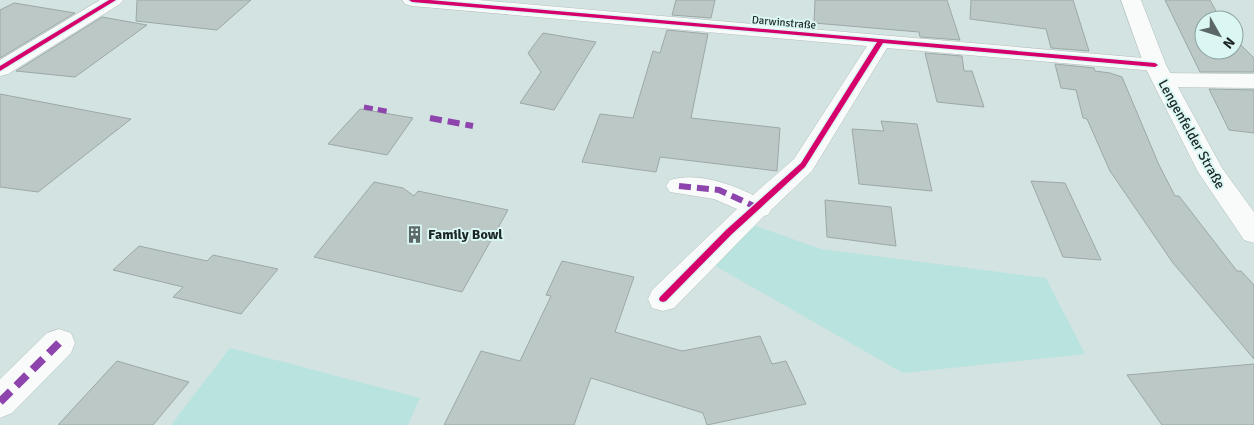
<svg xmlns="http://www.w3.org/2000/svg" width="1254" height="425" font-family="Signika,sans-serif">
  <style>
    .green { fill: #b8e3df }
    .building { fill: #bbc8c6; stroke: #9ca8a7 }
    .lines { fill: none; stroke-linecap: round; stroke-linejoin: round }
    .street-casing { stroke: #b2bfbd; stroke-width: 1 }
    .secondary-casing { stroke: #b2bfbd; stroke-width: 1 }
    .street { fill: #f8fbfa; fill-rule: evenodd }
    .secondary { fill: #f8fbfa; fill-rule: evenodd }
    .quiet-far2 { stroke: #8e44ad; stroke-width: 5; stroke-dasharray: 9 5; stroke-linecap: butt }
    .quiet-far1 { stroke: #8e44ad; stroke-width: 6; stroke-dasharray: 12 6; stroke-linecap: butt }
    .quiet { stroke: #8e44ad; stroke-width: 8; stroke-dasharray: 15 8; stroke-linecap: butt }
    .cycleway-casing { stroke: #daf7f4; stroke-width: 3 }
    .cycleway { fill: #d6006c; fill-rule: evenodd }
    .labels { text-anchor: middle; stroke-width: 4; stroke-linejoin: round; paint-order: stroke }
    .far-street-label { font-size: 11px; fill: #1b2625; stroke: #daf7f4 }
    .street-label { font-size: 14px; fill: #1b2625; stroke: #daf7f4 }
    .poi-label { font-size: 14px; font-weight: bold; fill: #1b2625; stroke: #daf7f4; text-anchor: start }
  </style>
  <rect width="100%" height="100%" fill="#d3e3e1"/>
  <g class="green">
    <polygon points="753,225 821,249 1046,278 1085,354 903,373 712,264"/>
    <polygon points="230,348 420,398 408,425 171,425"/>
  </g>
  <g class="building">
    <polygon points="137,0 251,0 217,30 136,21"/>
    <polygon points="676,0 715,0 711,18 672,15"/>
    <polygon points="815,0 947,0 960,40 920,37 919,32 814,23"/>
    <polygon points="971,0 1073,0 1089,51 1051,48 1046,29 970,19"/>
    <polygon points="1165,0 1210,0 1221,20 1204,20 1204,50 1234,50 1234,43 1239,43 1254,58 1254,72 1200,72"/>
    <polygon points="14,3 75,13 0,58 0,10"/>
    <polygon points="102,17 147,25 75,77 16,71"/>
    <polygon points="667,30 708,34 691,118 780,128 777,171 660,157 656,172 582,162 600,114 633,118 653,51 660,53"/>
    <polygon points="543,33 596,42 554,110 520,103 541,72 528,53"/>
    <polygon points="925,53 962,56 964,71 972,71 984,107 937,102"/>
    <polygon points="1055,64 1094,68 1095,71 1110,73 1122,77 1159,165 1175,196 1179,196 1237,271 1241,271 1254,285 1254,359 1173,263 1110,171 1087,119 1083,118 1076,90 1061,88"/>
    <polygon points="1209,89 1254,90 1254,133 1229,130"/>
    <polygon points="0,94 131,119 38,192 0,187"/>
    <polygon points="360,109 413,118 387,155 328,144"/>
    <polygon points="881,121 917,124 932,191 859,184 852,129 884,131"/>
    <polygon points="1031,181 1065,183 1101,260 1063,257"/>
    <polygon points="374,182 403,188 414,196 418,191 508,210 462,292 314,257"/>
    <polygon points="825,200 891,207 896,246 827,237"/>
    <polygon points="139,246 207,261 213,255 278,269 241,314 173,297 183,287 113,270"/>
    <polygon points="562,261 634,277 615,332 682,351 760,336 772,364 786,361 806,404 707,425 703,413 591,378 574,425 444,425 481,351 520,361 551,296 546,295"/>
    <polygon points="117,361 189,382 153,425 58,425"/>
    <polygon points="1254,364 1254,425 1162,425 1127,375"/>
  </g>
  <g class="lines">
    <defs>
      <g id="street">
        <polygon points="100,0 123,0 120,4 8,74 0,76 0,60"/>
        <path d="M402 0H478L1155 59 1163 60 1166 65 1163 70 1155 71 887 48 812 171 771 210 768 215 764 216 674 308 663 311 652 308 648 299 652 290 737 209 714 199 670 192 666 186 670 180C697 172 728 183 753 195L794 159 867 46 412 6 405 4Z"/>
        <polygon points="1163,73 1254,74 1254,88 1163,87 1155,85 1152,80 1155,75"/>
        <polygon points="59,329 71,333 75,343 71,353 12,413 0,418 0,379 47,333"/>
      </g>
      <polygon id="secondary" points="1121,0 1141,0 1166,65 1222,168 1254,212 1254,243 1244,240 1198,172 1144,65"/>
    </defs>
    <use href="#street" class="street-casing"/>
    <use href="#secondary" class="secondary-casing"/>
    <use href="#street" class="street"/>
    <use href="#secondary" class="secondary"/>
    <polyline class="quiet-far2" points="364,107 391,112"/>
    <g class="quiet-far1">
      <polyline points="430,118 473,126"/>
      <polyline points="679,186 719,190 758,208"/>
    </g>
    <polyline class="quiet" points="0,402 59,343"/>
    <defs>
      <g id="cycleway">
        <polygon points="109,0 116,0 0,71 0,66"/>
        <polygon points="409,0 430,0 1155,63 1158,65 1155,67 883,43 805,167 732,234 666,301 663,302 660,301 659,299 660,297 726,230 801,163 877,42 412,2"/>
      </g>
    </defs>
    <use href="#cycleway" class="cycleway-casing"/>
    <use href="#cycleway" class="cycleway"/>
  </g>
  <defs>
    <symbol id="building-bare" viewBox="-9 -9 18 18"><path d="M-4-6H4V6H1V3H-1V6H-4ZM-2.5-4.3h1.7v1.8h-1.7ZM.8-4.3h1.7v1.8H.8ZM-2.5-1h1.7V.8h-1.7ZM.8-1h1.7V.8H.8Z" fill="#5b6867" stroke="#daf7f4" stroke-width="2.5" paint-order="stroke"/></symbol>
  </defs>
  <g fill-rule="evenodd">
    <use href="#building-bare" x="402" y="222" width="25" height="25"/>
  </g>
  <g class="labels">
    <g class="far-street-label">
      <text transform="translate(784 22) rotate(5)" y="4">Darwinstraße</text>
    </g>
    <g class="street-label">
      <text transform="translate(1192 134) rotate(61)" y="5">Lengenfelder Straße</text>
    </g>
    <g class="poi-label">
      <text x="428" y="239">Family Bowl</text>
    </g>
  </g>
  <g transform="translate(1219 35) rotate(129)"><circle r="24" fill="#daf7f4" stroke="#8ea3a1"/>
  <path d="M0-4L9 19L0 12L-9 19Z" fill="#5b6867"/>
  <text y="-8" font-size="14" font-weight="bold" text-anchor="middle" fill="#1b2625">N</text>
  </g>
</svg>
